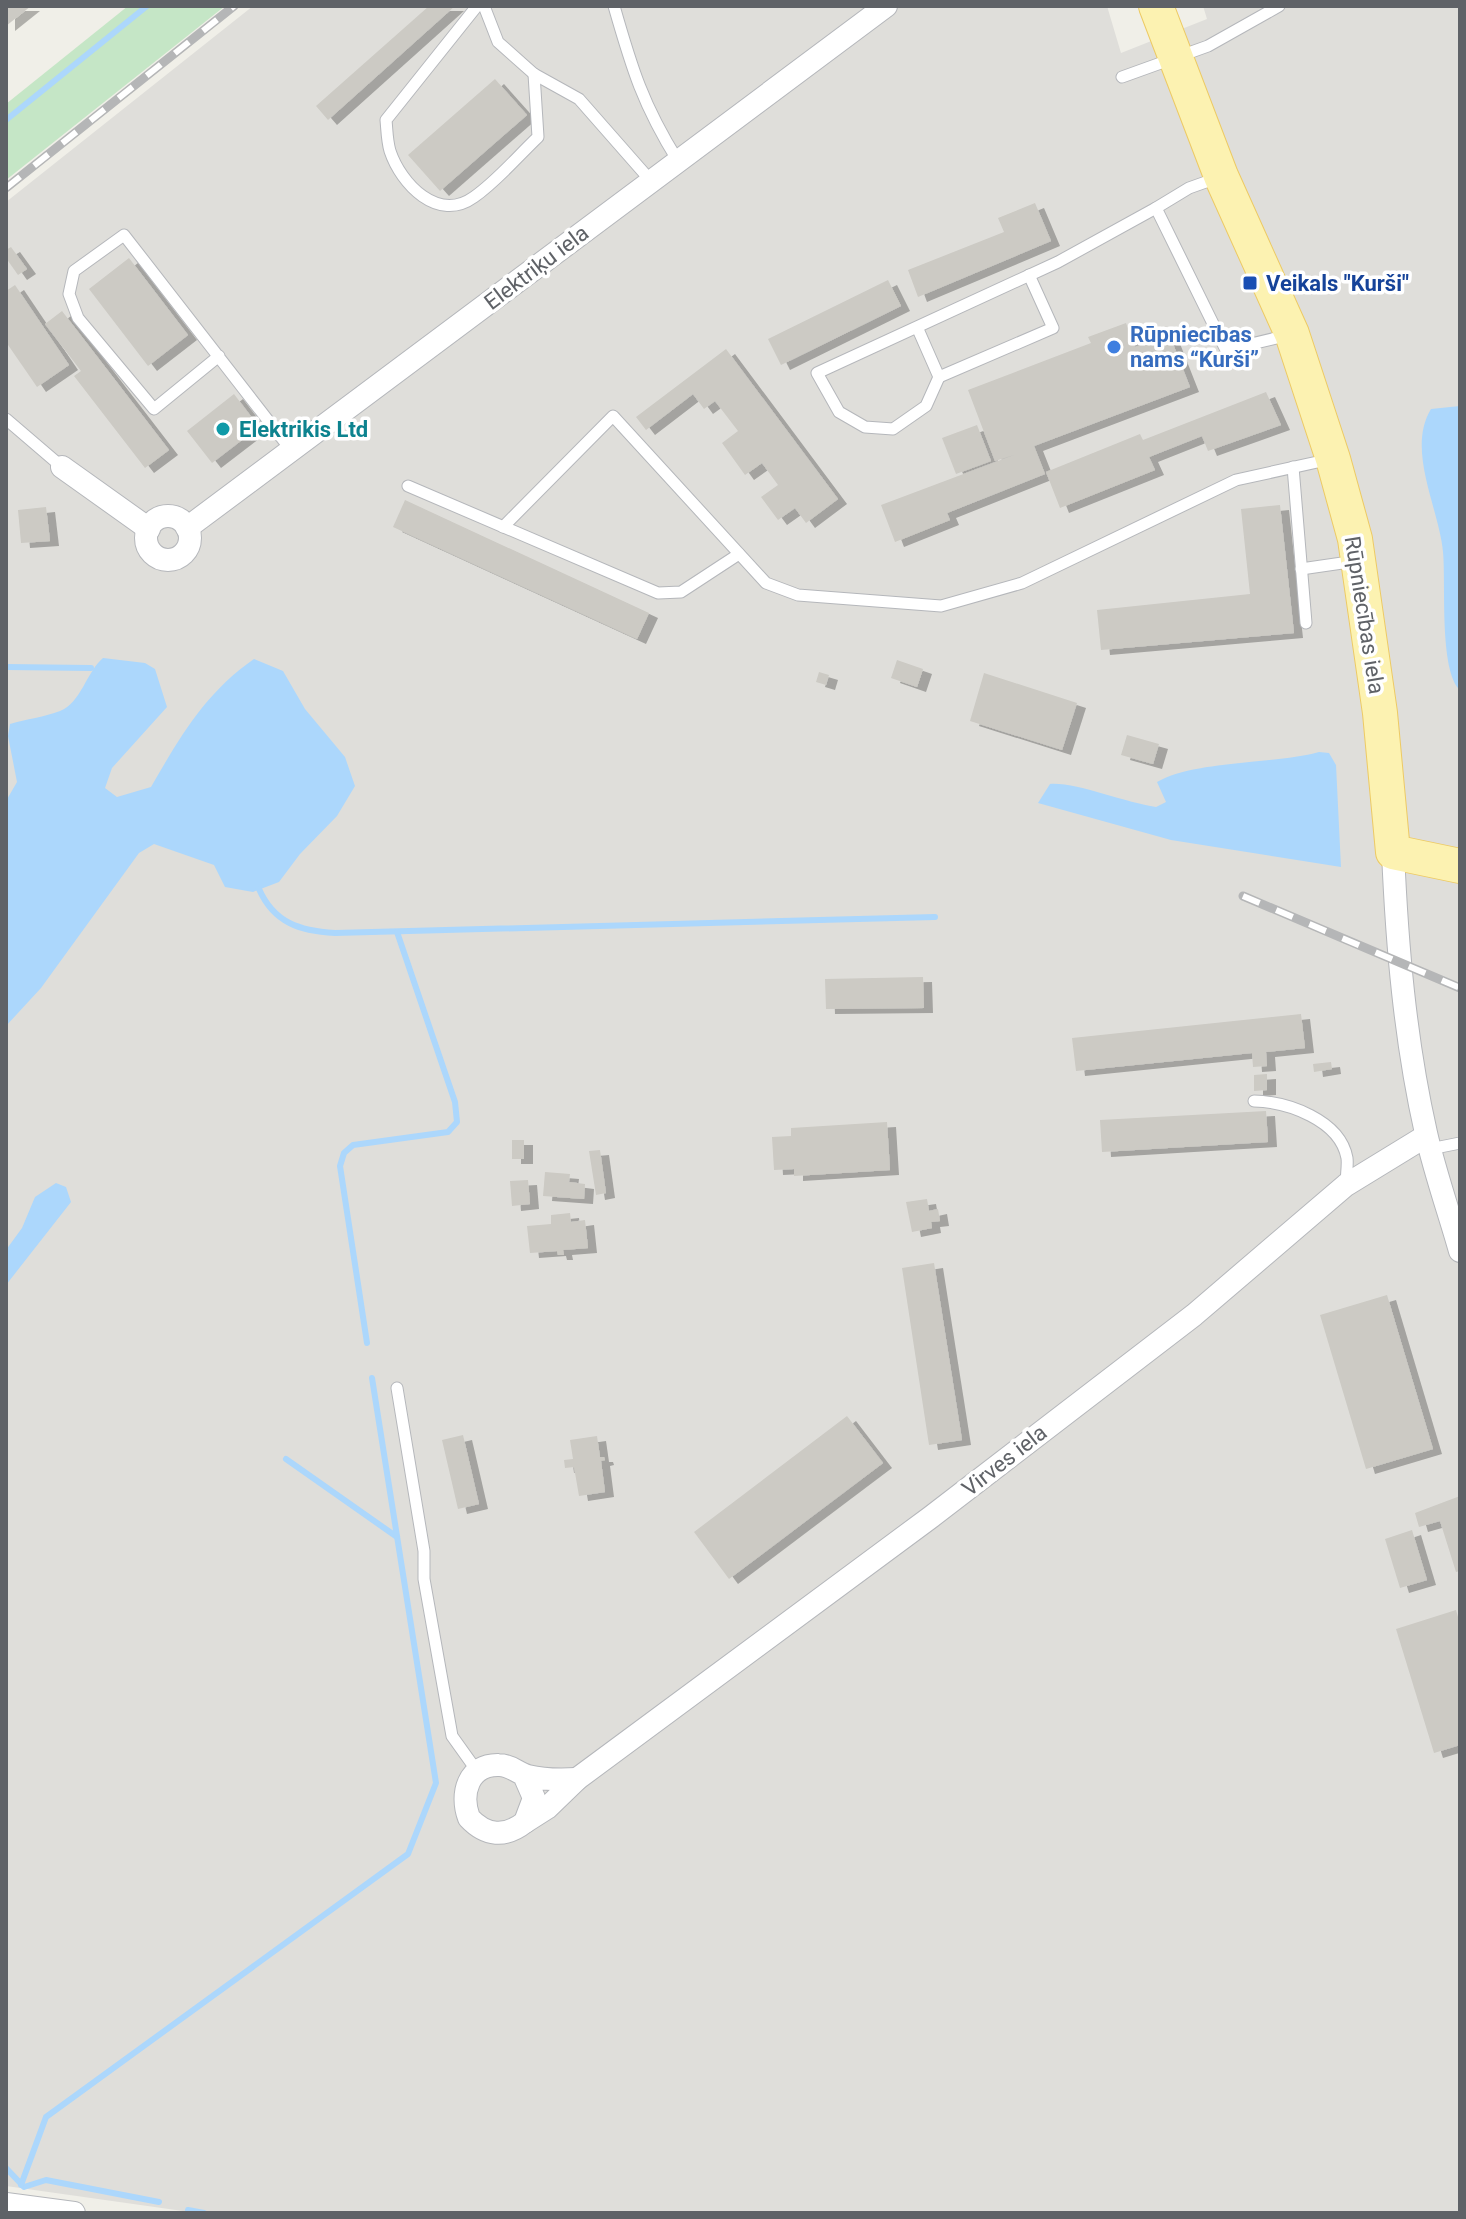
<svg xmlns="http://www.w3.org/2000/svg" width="1466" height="2219" font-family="Roboto,sans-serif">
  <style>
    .industrial { fill: #dfdeda }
    .green { fill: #c5e6c6 }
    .water { fill: #acd7fc }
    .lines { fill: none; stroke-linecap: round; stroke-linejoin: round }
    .stream { stroke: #acd7fc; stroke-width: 6 }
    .building { fill: #cccac4; filter: url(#shadow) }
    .service-casing { stroke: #b5b7bb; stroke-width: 13 }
    .minor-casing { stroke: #b5b7bb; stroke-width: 24 }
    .primary-casing { stroke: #edca64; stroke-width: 36 }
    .service { stroke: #fff; stroke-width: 11 }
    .minor { stroke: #fff; stroke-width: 22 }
    .primary { stroke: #fcf2b1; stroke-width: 34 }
    .rail-casing { stroke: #b5b6b7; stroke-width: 9 }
    .rail { stroke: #fff; stroke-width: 6; stroke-dasharray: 18; stroke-linecap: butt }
    .transit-dot { fill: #1a4fb4; stroke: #fff; stroke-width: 3 }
    .shop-dot { fill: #3f7fe0; stroke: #fff; stroke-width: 3 }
    .culture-dot { fill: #0f9aa8; stroke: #fff; stroke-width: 3 }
    .labels { text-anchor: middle; stroke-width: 7; stroke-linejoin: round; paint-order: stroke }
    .street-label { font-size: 22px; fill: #5f6267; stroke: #fff }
    .transit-label { font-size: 22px; font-weight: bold; fill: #164399; stroke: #fff; text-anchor: start }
    .shop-label { font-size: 22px; font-weight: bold; fill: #366cbe; stroke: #fff; text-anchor: start }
    .culture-label { font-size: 22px; font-weight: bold; fill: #0d838f; stroke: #fff; text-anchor: start }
  </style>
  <defs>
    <filter id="shadow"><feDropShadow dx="9" dy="5" stdDeviation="0" flood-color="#0004"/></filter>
  </defs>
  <rect width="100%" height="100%" fill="#f0efe8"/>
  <polygon class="industrial" points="253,6 1107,6 1121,53 1207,19 1203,6 1460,6 1460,2213 197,2213 6,2186 6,202"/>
  <polygon class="green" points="128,6 225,6 6,180 6,104"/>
  <g class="water">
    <path d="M1460 406V690C1439 671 1446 582 1443 552 1439 508 1406 450 1431 409Z"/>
    <path d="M103 658 145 663 155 669 167 707 112 768 105 788 117 797 151 787C180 737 205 693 254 659L283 671 305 709 345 757 355 786 337 816 300 854 279 882 253 892 225 887 214 865 154 844 139 853 41 988 6 1026V801L17 782 8 736 10 724C26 719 45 717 60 711 81 703 87 671 103 658Z"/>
    <path d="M1319 752 1329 753 1336 765 1341 867 1171 840 1038 803 1050 784C1076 782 1126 803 1156 807L1166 802 1157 782C1196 760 1271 765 1319 752Z"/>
    <polygon points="56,1183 66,1187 71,1202 6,1285 6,1250 22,1228 35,1197"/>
  </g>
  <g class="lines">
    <g class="stream">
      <polyline points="6,120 147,6"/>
      <polyline points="6,667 91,668"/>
      <path d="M259 889C274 923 300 931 335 933L935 917"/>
      <polyline points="367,1343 340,1166 344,1153 353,1145 448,1132 457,1122 455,1102 397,932"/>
      <polyline points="286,1459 397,1537"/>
      <polyline points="6,2168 24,2187 46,2180 159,2202"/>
      <polyline points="21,2185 46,2117 408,1854 436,1783 372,1378"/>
      <polyline points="188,2210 204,2213"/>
    </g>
  </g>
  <g class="building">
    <polygon points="6,6 31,6 6,26"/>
    <polygon points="429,6 455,6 328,120 316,106"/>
    <polygon points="495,79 527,115 440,191 408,155"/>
    <polygon points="1035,203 1051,241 918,297 908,270 1004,232 998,218"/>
    <polygon points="11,247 27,269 18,275 6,258 6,250"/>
    <polygon points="129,258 188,335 148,366 89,289"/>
    <polygon points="888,280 901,306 781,365 768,339"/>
    <polygon points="15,285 69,365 37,387 6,342 6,291"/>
    <polygon points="62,311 169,450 145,468 74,376 81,371 45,324"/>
    <polygon points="1126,323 1135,347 1154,340 1151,331 1166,326 1190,387 1034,446 1045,474 947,513 950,520 895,542 881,505 1014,455 995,461 968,390 1091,343 1088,337"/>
    <polygon points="726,349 838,499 806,523 795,508 778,520 761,497 778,485 762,463 745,475 722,443 738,431 715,401 704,409 693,394 646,430 636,417"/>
    <polygon points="1266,392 1281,425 1208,451 1202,436 1149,457 1155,470 1060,508 1046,472 1140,434 1143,440"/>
    <polygon points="234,394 259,427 212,463 187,431"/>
    <polygon points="977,425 991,461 956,474 942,438"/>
    <polygon points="405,500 649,613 637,639 393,527"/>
    <polygon points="1280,505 1294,633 1101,650 1097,610 1250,594 1241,509"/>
    <polygon points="46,507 50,541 21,543 18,510"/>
    <polygon points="897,660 923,669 917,687 891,678"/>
    <polygon points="819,672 829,675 826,685 816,682"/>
    <polygon points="984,673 1077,703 1062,750 970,721"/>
    <polygon points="1127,735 1159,744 1153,764 1121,755"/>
    <polygon points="923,977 924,1008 826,1009 825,979"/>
    <polygon points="1301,1014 1305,1048 1266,1052 1267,1066 1253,1067 1252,1053 1076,1071 1072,1038"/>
    <polygon points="1331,1062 1332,1069 1314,1072 1313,1064"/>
    <polygon points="1267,1074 1267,1090 1254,1091 1254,1075"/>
    <polygon points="1266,1111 1268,1142 1102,1152 1100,1120"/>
    <polygon points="887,1122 890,1170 794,1176 794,1169 774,1170 772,1137 791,1136 791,1128"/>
    <rect x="512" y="1140" width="12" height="19"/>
    <polygon points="600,1150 606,1193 596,1195 589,1151"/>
    <polygon points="545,1172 570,1174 569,1182 585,1184 584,1199 543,1196"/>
    <polygon points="528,1180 530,1204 512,1206 510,1181"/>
    <polygon points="927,1199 929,1211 938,1209 940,1221 931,1222 932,1228 912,1232 906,1202"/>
    <polygon points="570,1213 571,1222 585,1220 588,1248 563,1250 564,1255 558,1255 557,1251 530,1253 527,1226 551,1224 551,1215"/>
    <polygon points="934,1263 962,1440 929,1445 902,1268"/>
    <polygon points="1387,1295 1433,1449 1366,1469 1320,1315"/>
    <polygon points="847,1416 883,1463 729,1579 694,1532"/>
    <polygon points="463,1435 479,1504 458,1509 442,1440"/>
    <polygon points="597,1436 600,1457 604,1457 605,1460 601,1461 605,1492 579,1496 574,1467 565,1468 564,1460 573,1459 570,1440"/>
    <polygon points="1460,1496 1460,1571 1456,1572 1440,1521 1419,1527 1415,1513"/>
    <polygon points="1412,1530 1427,1580 1400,1588 1385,1539"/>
    <polygon points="1456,1610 1460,1624 1460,1745 1434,1753 1396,1629"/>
  </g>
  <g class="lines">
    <defs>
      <g id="service">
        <path d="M477 6 386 120C387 130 387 141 390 151 401 184 438 223 474 197 497 181 517 157 538 137L534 74"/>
        <polyline points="484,6 498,42 534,74 579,99 651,181"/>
        <path d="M614 6C632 69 643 105 678 161"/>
        <polyline points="1122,77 1208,46 1279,6"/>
        <polyline points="1217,178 1189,188 1156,208 1226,350 1289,335"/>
        <polyline points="917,327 939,377 926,406 893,429 865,427 839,412 817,373 1058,262 1156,208"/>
        <polyline points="219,356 154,409 78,318 69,294 74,271 124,235 291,450"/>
        <polyline points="939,377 1053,328 1029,275"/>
        <polyline points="6,419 62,467"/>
        <polyline points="1293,467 1306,623"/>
        <polyline points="408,486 658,593 681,592 739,554"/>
        <polyline points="503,527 613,416 766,583 798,595 941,606 1022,583 1236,480 1331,459"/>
        <polyline points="1301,569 1356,561"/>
        <path d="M1254 1101C1288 1102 1340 1120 1347 1158 1348 1166 1346 1176 1346 1184"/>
        <polyline points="1430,1149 1460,1143"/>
        <polyline points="397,1388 424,1551 424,1579 452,1736 477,1771"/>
      </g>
      <g id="minor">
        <polyline points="62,467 149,529"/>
        <circle cx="168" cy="538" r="22"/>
        <polyline points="187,528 886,6"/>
        <path d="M1393 852C1397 946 1405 1040 1426 1133 1435 1173 1449 1212 1460 1251"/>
        <path d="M524 1775 534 1798 525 1822C505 1838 486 1836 469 1818 460 1794 468 1764 499 1765 511 1765 517 1773 528 1776 544 1780 560 1780 577 1779"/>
        <polyline points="525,1822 547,1808 577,1779 931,1517 1194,1315 1346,1185 1426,1136"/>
        <polyline points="6,2204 74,2213"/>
      </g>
      <polyline id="primary" points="1156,6 1221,176 1292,334 1333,459 1355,539 1380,713 1393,852 1460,866"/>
    </defs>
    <use href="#service" class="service-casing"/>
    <use href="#minor" class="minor-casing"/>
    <use href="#primary" class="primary-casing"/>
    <use href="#service" class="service"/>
    <use href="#minor" class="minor"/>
    <use href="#primary" class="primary"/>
    <defs>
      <g id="rail">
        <polyline points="6,188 234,6"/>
        <polyline points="1243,896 1460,988"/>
      </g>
    </defs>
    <use href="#rail" class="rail-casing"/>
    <use href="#rail" class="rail"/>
  </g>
  <rect class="transit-dot" x="1242" y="275" width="16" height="16" rx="4"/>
  <circle class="shop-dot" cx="1114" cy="347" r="8"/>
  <circle class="culture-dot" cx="223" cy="429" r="8"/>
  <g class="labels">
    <g class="street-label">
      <text transform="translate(536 267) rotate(-37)" y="8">Elektriķu iela</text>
      <text transform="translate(1365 615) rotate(81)" y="8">Rūpniecības iela</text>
      <text transform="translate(1004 1460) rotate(-38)" y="8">Virves iela</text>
    </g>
    <g class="transit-label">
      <text x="1266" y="291">Veikals "Kurši"</text>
    </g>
    <g class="shop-label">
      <text x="1130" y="342">Rūpniecības<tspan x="1130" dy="25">nams “Kurši”</tspan></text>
    </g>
    <g class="culture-label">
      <text x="239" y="437">Elektrikis Ltd</text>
    </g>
  </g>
  <rect width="1466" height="2219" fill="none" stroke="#5f6267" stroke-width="16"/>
</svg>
